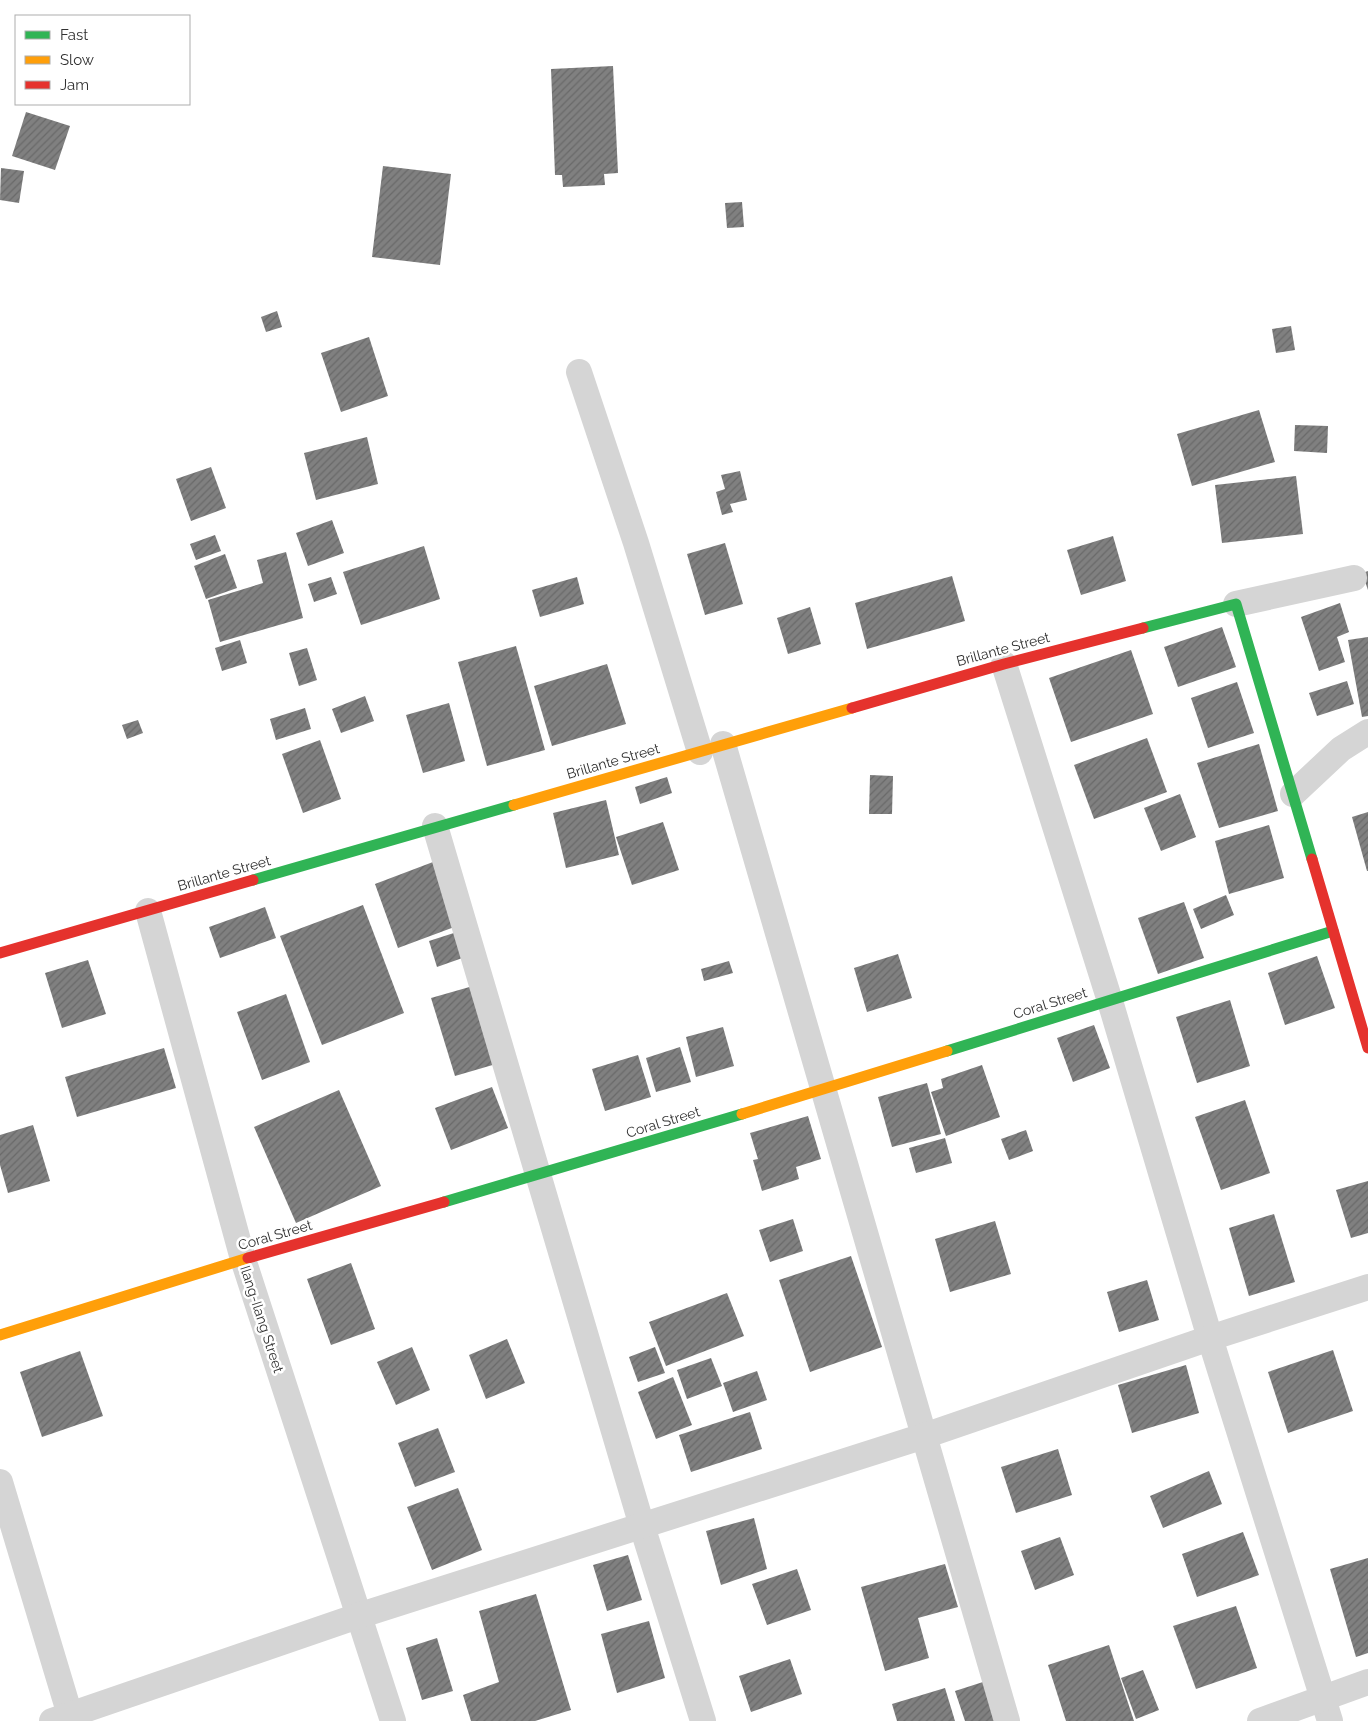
<svg xmlns="http://www.w3.org/2000/svg" width="1368" height="1721" font-family="Raleway,sans-serif">
  <style>
    .building { fill: url(#building-hatch) }
    .lines { fill: none; stroke-linecap: round; stroke-linejoin: round }
    .street { stroke: #d5d5d5; stroke-width: 26 }
    .fast { stroke: #30b455; stroke-width: 11 }
    .slow { stroke: #ff9f0a; stroke-width: 11 }
    .jam { stroke: #e5322d; stroke-width: 11 }
    .labels { text-anchor: middle; stroke-width: 5; stroke-linejoin: round; paint-order: stroke }
    .street-label { font-size: 14px; fill: #313131; stroke: #fff }
  </style>
  <defs>
    <pattern id="building-hatch" width="6" height="6" patternUnits="userSpaceOnUse" patternTransform="scale(1.25)"><rect width="6" height="6" fill="#808080"/><path d="M-1 1l2-2M0 6l6-6M5 7l2-2" fill="none" stroke="#696969"/></pattern>
  </defs>
  <rect width="100%" height="100%" fill="#fff"/>
  <g class="building">
    <polygon points="613,66 618,173 604,174 605,185 563,187 562,175 555,175 551,69"/>
    <polygon points="26,112 70,126 55,170 12,156"/>
    <polygon points="383,166 451,174 440,265 372,257"/>
    <polygon points="1,168 24,171 19,203 0,200"/>
    <polygon points="742,202 744,227 727,228 725,203"/>
    <polygon points="277,311 282,327 266,332 261,317"/>
    <polygon points="1291,326 1295,350 1276,353 1272,329"/>
    <polygon points="369,337 388,396 341,412 321,353"/>
    <polygon points="1259,410 1275,462 1192,486 1177,434"/>
    <polygon points="1295,425 1328,426 1327,453 1294,451"/>
    <polygon points="367,437 378,484 316,500 304,453"/>
    <polygon points="211,467 226,508 191,521 176,479"/>
    <polygon points="740,471 747,500 730,504 733,512 722,515 716,492 725,489 721,475"/>
    <polygon points="1296,476 1303,534 1222,543 1215,485"/>
    <polygon points="332,520 344,553 308,566 296,533"/>
    <polygon points="215,535 221,551 196,560 190,544"/>
    <polygon points="1113,536 1126,581 1081,595 1067,550"/>
    <polygon points="725,543 743,604 705,615 687,554"/>
    <polygon points="424,546 440,599 361,625 343,572"/>
    <polygon points="286,552 303,618 220,642 208,600 263,583 257,560"/>
    <polygon points="225,554 237,588 206,599 194,566"/>
    <polygon points="1368,571 1368,590 1362,573"/>
    <polygon points="952,576 965,621 867,649 855,603"/>
    <polygon points="331,577 337,594 314,602 308,584"/>
    <polygon points="577,577 584,604 540,617 532,590"/>
    <polygon points="1340,603 1349,632 1337,637 1345,662 1319,671 1301,617"/>
    <polygon points="810,607 821,644 788,654 777,618"/>
    <polygon points="1222,627 1236,667 1178,687 1164,647"/>
    <polygon points="1368,637 1368,716 1362,717 1348,640"/>
    <polygon points="240,640 247,663 222,671 215,648"/>
    <polygon points="516,646 545,750 487,766 458,662"/>
    <polygon points="307,648 317,680 299,686 289,653"/>
    <polygon points="1131,650 1153,714 1071,742 1049,678"/>
    <polygon points="607,664 626,724 552,746 534,686"/>
    <polygon points="1347,681 1354,704 1317,716 1309,693"/>
    <polygon points="1237,682 1254,733 1208,748 1191,698"/>
    <polygon points="365,696 374,721 341,733 332,709"/>
    <polygon points="449,703 465,761 423,773 406,715"/>
    <polygon points="305,708 311,729 276,740 270,719"/>
    <polygon points="138,720 143,733 127,739 122,725"/>
    <polygon points="1147,738 1167,792 1094,819 1074,765"/>
    <polygon points="320,740 341,799 303,813 282,754"/>
    <polygon points="1259,744 1278,811 1219,828 1197,763"/>
    <polygon points="870,775 893,776 892,814 869,814"/>
    <polygon points="667,777 672,793 640,804 635,787"/>
    <polygon points="1180,794 1196,837 1161,851 1144,808"/>
    <polygon points="606,800 619,855 566,868 553,813"/>
    <polygon points="1368,812 1368,871 1367,871 1352,817"/>
    <polygon points="663,822 679,870 632,885 616,837"/>
    <polygon points="1269,825 1284,878 1229,894 1215,841"/>
    <polygon points="433,862 457,926 398,948 375,884"/>
    <polygon points="1226,895 1234,915 1201,929 1193,909"/>
    <polygon points="1184,902 1204,958 1158,974 1138,918"/>
    <polygon points="363,905 404,1013 322,1045 280,936"/>
    <polygon points="265,907 276,938 220,958 209,927"/>
    <polygon points="460,931 468,956 437,967 429,941"/>
    <polygon points="898,954 912,998 867,1012 854,968"/>
    <polygon points="1317,956 1335,1008 1285,1025 1268,973"/>
    <polygon points="88,960 106,1014 62,1028 45,973"/>
    <polygon points="729,961 733,973 704,981 701,969"/>
    <polygon points="473,986 496,1064 455,1076 431,998"/>
    <polygon points="286,994 310,1062 262,1080 237,1012"/>
    <polygon points="1230,1000 1250,1066 1197,1083 1176,1017"/>
    <polygon points="1094,1025 1110,1068 1073,1082 1057,1038"/>
    <polygon points="723,1027 734,1066 696,1077 686,1037"/>
    <polygon points="680,1047 691,1082 656,1092 646,1058"/>
    <polygon points="164,1048 176,1088 77,1117 65,1077"/>
    <polygon points="638,1055 651,1097 605,1111 592,1069"/>
    <polygon points="982,1065 1000,1117 946,1136 931,1092 943,1088 941,1079"/>
    <polygon points="927,1083 941,1134 892,1147 878,1097"/>
    <polygon points="492,1087 508,1128 451,1150 435,1108"/>
    <polygon points="339,1090 381,1186 296,1223 254,1127"/>
    <polygon points="1245,1100 1270,1173 1221,1190 1195,1117"/>
    <polygon points="808,1116 821,1159 796,1167 799,1179 762,1191 753,1160 758,1159 750,1133"/>
    <polygon points="33,1125 50,1181 8,1193 0,1165 0,1135"/>
    <polygon points="1026,1130 1033,1151 1009,1160 1001,1139"/>
    <polygon points="945,1138 952,1163 916,1173 909,1148"/>
    <polygon points="1368,1181 1368,1233 1351,1238 1336,1190"/>
    <polygon points="1274,1214 1295,1282 1249,1296 1229,1228"/>
    <polygon points="793,1219 803,1251 770,1262 759,1230"/>
    <polygon points="995,1221 1011,1274 950,1292 935,1239"/>
    <polygon points="851,1256 882,1347 810,1372 779,1280"/>
    <polygon points="351,1263 375,1329 331,1345 307,1279"/>
    <polygon points="1147,1280 1159,1320 1119,1332 1107,1292"/>
    <polygon points="727,1293 744,1336 666,1366 649,1322"/>
    <polygon points="507,1339 525,1383 486,1399 469,1355"/>
    <polygon points="412,1347 430,1390 396,1405 377,1362"/>
    <polygon points="655,1347 665,1373 638,1382 629,1357"/>
    <polygon points="1333,1350 1353,1411 1288,1433 1268,1372"/>
    <polygon points="80,1351 103,1416 42,1437 20,1372"/>
    <polygon points="711,1358 722,1386 687,1399 677,1370"/>
    <polygon points="1186,1365 1199,1413 1132,1433 1118,1385"/>
    <polygon points="757,1371 767,1400 733,1412 723,1383"/>
    <polygon points="673,1377 692,1425 656,1439 638,1392"/>
    <polygon points="750,1412 762,1449 691,1472 679,1435"/>
    <polygon points="438,1428 455,1472 415,1487 398,1443"/>
    <polygon points="1058,1449 1072,1495 1016,1513 1001,1467"/>
    <polygon points="1209,1471 1222,1504 1163,1528 1150,1496"/>
    <polygon points="458,1488 482,1550 432,1570 407,1507"/>
    <polygon points="754,1518 767,1569 721,1585 706,1531"/>
    <polygon points="1243,1532 1259,1575 1197,1597 1182,1554"/>
    <polygon points="1060,1537 1074,1575 1035,1590 1021,1551"/>
    <polygon points="628,1555 642,1600 607,1611 593,1565"/>
    <polygon points="1368,1558 1368,1653 1356,1657 1330,1569"/>
    <polygon points="945,1564 958,1607 918,1618 929,1658 885,1671 861,1587"/>
    <polygon points="797,1569 811,1610 767,1625 752,1584"/>
    <polygon points="536,1594 571,1710 535,1721 471,1721 463,1695 499,1682 479,1611"/>
    <polygon points="1236,1606 1257,1668 1196,1689 1173,1626"/>
    <polygon points="649,1621 665,1678 617,1693 601,1634"/>
    <polygon points="437,1638 453,1691 422,1700 406,1648"/>
    <polygon points="1109,1645 1134,1721 1066,1721 1048,1665"/>
    <polygon points="790,1659 802,1694 751,1712 739,1676"/>
    <polygon points="1143,1670 1159,1710 1136,1719 1121,1678"/>
    <polygon points="983,1682 996,1721 965,1721 955,1691"/>
    <polygon points="945,1688 955,1721 897,1721 892,1704"/>
  </g>
  <g class="lines">
    <g class="street">
      <polyline points="579,372 636,543 700,752"/>
      <polyline points="1236,604 1354,578"/>
      <polyline points="1004,664 1110,1001 1210,1338 1330,1721"/>
      <polyline points="723,744 1007,1721"/>
      <polyline points="1293,794 1341,749 1368,732"/>
      <polyline points="435,826 642,1526 703,1721"/>
      <polyline points="148,911 243,1259 393,1721"/>
      <polyline points="0,1482 70,1715"/>
      <polyline points="52,1721 358,1616 924,1436 1210,1338 1368,1287"/>
      <polyline points="1260,1721 1368,1682"/>
    </g>
    <g class="fast">
      <polyline points="1143,628 1236,604 1312,859"/>
      <polyline points="253,880 514,805"/>
      <polyline points="947,1051 1333,931"/>
      <polyline points="444,1202 742,1114"/>
    </g>
    <g class="slow">
      <polyline points="514,805 852,708"/>
      <polyline points="742,1114 947,1051"/>
      <polyline points="0,1335 248,1258"/>
    </g>
    <g class="jam">
      <polyline points="852,708 1004,664 1143,628"/>
      <polyline points="1312,859 1368,1048"/>
      <polyline points="0,953 253,880"/>
      <polyline points="248,1258 444,1202"/>
    </g>
  </g>
  <g class="labels">
    <g class="street-label">
      <text transform="translate(1003 649) rotate(-15)" y="5">Brillante Street</text>
      <text transform="translate(613 761) rotate(-16)" y="5">Brillante Street</text>
      <text transform="translate(224 873) rotate(-16)" y="5">Brillante Street</text>
      <text transform="translate(1050 1003) rotate(-17)" y="5">Coral Street</text>
      <text transform="translate(663 1122) rotate(-17)" y="5">Coral Street</text>
      <text transform="translate(275 1235) rotate(-16)" y="5">Coral Street</text>
      <text transform="translate(262 1319) rotate(72)" y="5">Ilang-Ilang Street</text>
    </g>
  </g>
  <rect x="15" y="15" width="175" height="90" fill="#ffffff" stroke="#adadad"/>
  <rect x="25" y="31" width="25" height="8" fill="#30b455" stroke="#adadad"/>
  <text x="60" y="40" font-size="15" fill="#313131">Fast</text>
  <rect x="25" y="56" width="25" height="8" fill="#ff9f0a" stroke="#adadad"/>
  <text x="60" y="65" font-size="15" fill="#313131">Slow</text>
  <rect x="25" y="81" width="25" height="8" fill="#e5322d" stroke="#adadad"/>
  <text x="60" y="90" font-size="15" fill="#313131">Jam</text>
</svg>
